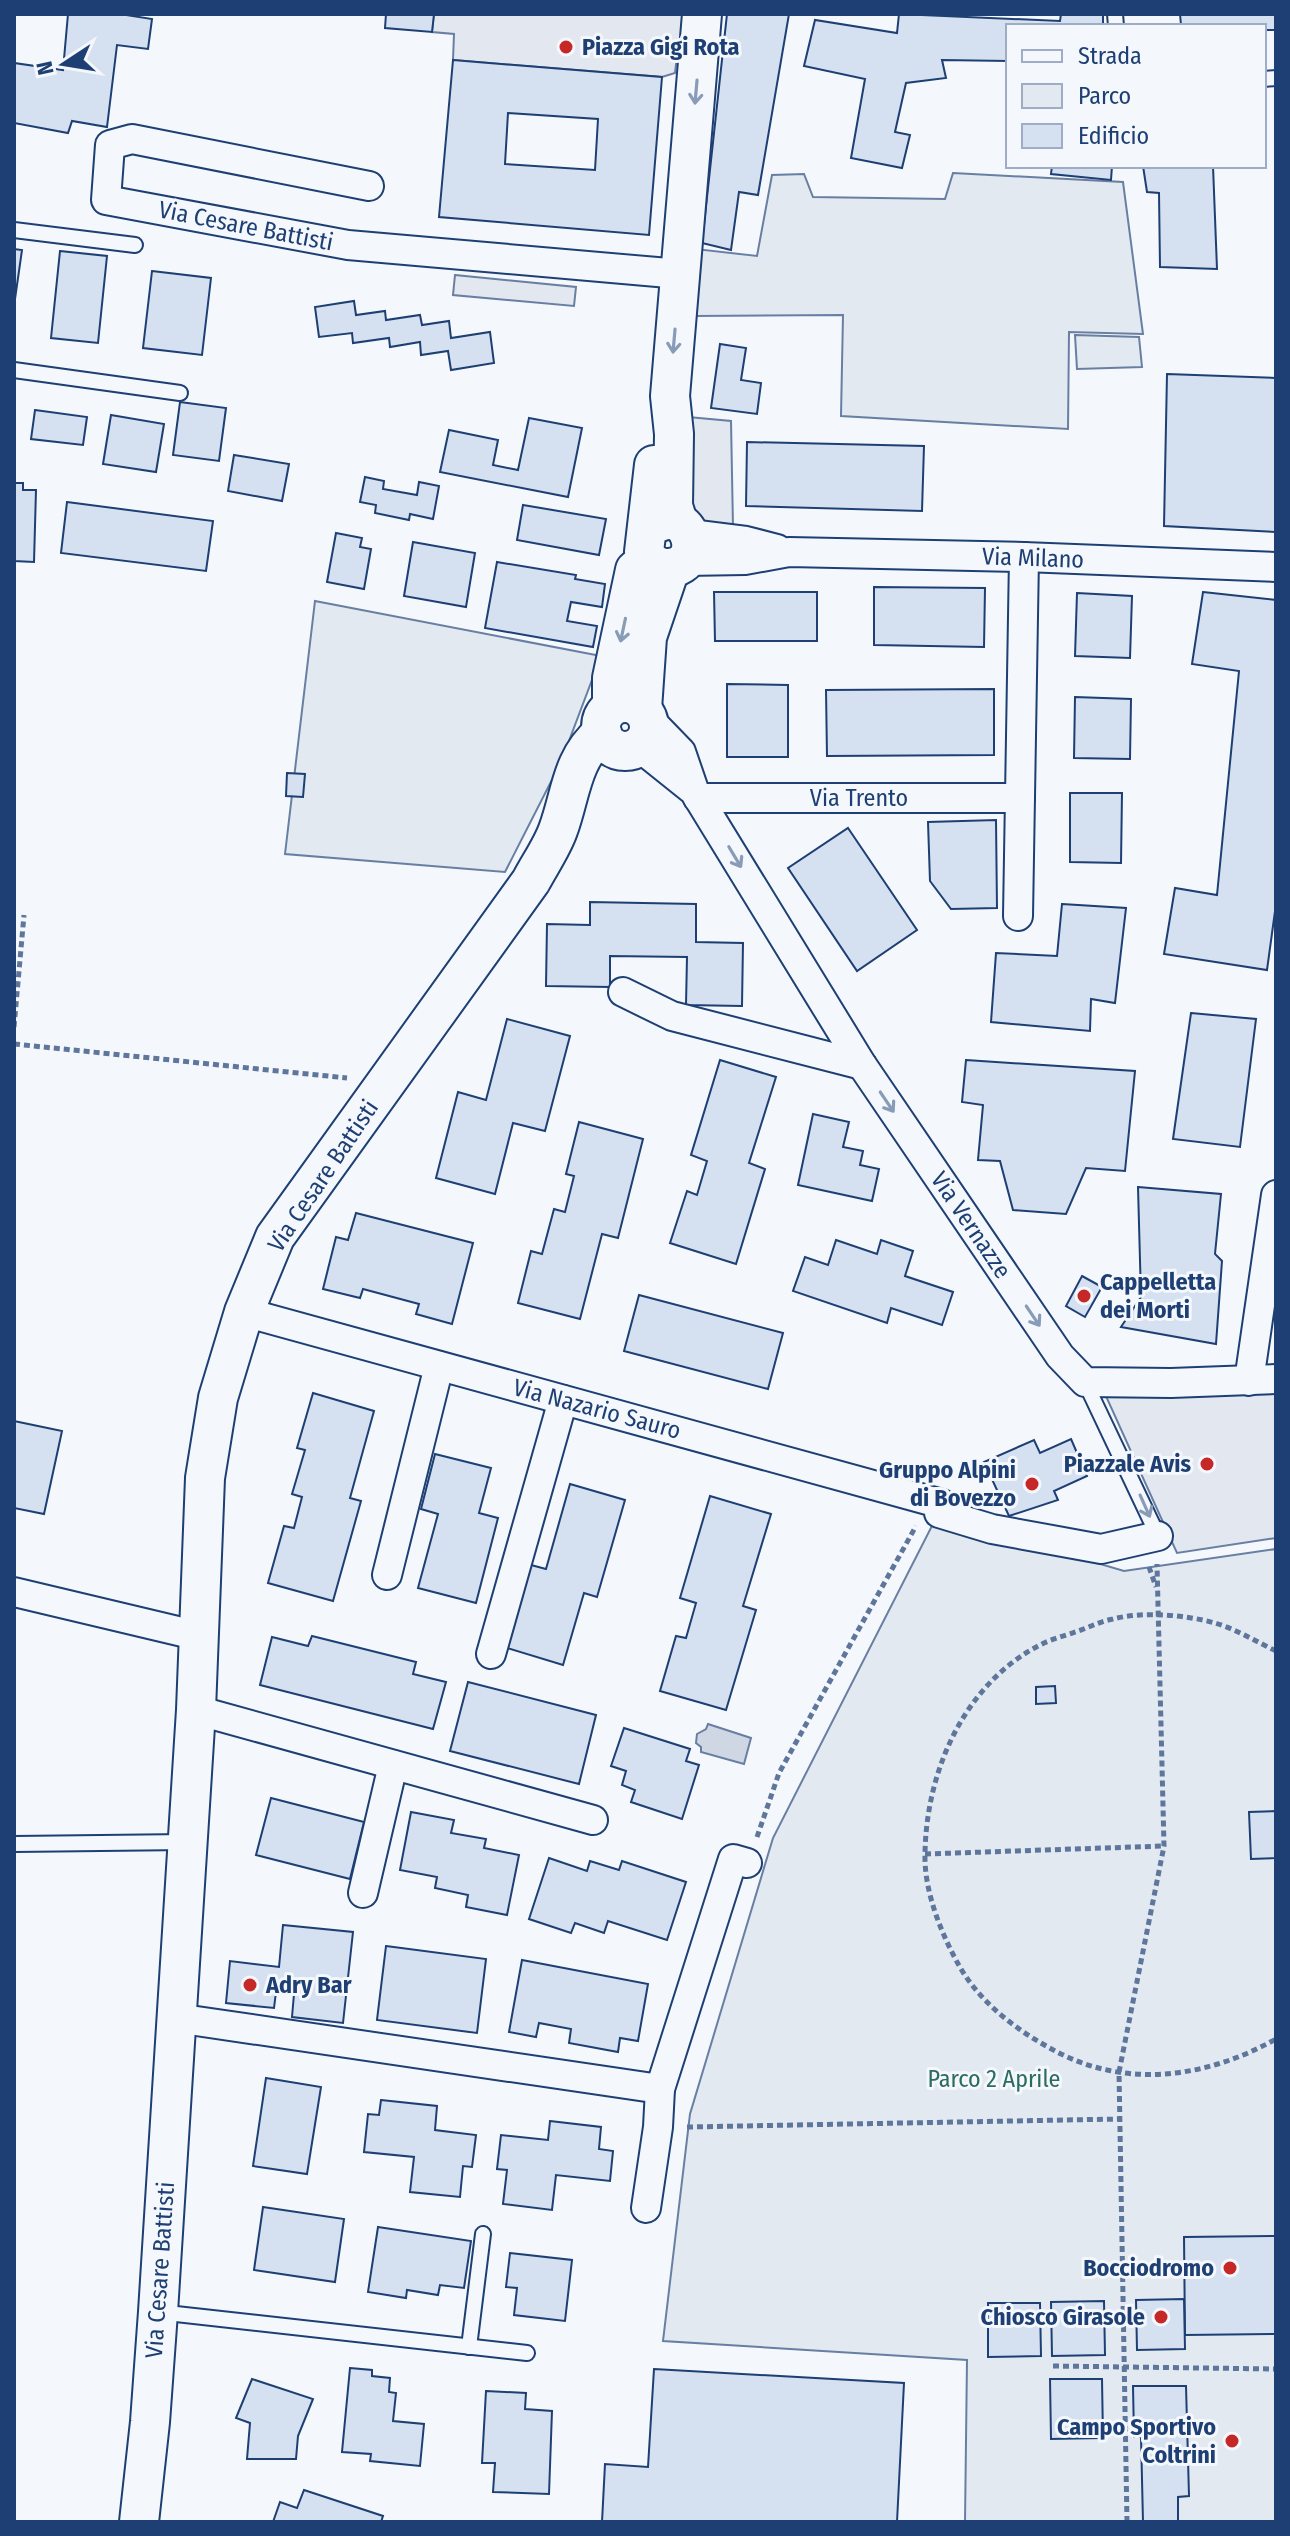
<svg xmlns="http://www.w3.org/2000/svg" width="1290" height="2536" font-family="'Fira Sans Condensed',sans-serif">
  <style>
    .green { fill: #e3e9f0; stroke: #687fa3; stroke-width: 2 }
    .parking { fill: #e3e8f0; stroke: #687fa3; stroke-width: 2 }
    .water { fill: #cfd7e4; stroke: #687fa3; stroke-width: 2 }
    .building { fill: #d5e0f0; stroke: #1d3f73; stroke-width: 2; fill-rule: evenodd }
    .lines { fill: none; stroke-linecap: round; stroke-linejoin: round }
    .lane-casing { stroke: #1d3f73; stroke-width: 18 }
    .street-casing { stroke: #1d3f73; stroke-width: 32 }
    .secondary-casing { stroke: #1d3f73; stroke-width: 42 }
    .path { stroke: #5e769c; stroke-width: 5; stroke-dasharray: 6 4; stroke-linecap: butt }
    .lane { stroke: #f4f7fb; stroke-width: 14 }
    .street { stroke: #f4f7fb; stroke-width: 28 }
    .secondary { stroke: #f4f7fb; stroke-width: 38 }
    .oneway { stroke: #889bb7 }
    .poi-dot { fill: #c62828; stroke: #f4f7fb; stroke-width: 3 }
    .labels { text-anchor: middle; stroke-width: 6; stroke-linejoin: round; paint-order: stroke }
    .poi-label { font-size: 24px; font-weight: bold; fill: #1d3f73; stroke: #f4f7fb; text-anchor: end }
    .street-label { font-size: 24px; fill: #1d3f73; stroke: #f4f7fb }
    .park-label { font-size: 24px; fill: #2c6c60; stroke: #f4f7fb }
  </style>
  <rect width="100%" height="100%" fill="#f4f7fb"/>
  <g class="green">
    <polygon points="953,173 1123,182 1143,334 1069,332 1068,429 841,416 843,315 695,316 696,249 757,256 772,175 804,174 813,197 945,199"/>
    <polygon points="1075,335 1139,337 1142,367 1077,369"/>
    <polygon points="315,601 601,656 561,762 505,872 285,854"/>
    <polygon points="937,1516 1124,1571 1276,1549 1276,2522 965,2522 967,2360 663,2341 690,2114 773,1838"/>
  </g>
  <g class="parking">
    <polygon points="434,14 693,14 690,52 677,56 675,73 662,77 453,60 454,34 432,32"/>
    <polygon points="455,275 576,287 574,306 453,295"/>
    <polygon points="688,417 731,421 733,527 699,522 681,482"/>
    <polygon points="1276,1386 1276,1538 1177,1553 1105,1394"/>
  </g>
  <polygon class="water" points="708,1724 751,1738 744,1764 701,1752 701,1747 696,1743 697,1734 706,1729"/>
  <g class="building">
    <polygon points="68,14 120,14 152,19 148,49 117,45 107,127 72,121 68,133 14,123 14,63 63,70"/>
    <polygon points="386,14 434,14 432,32 385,28"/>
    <polygon points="727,14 789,14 758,195 739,192 731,250 702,243"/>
    <polygon points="899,14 1060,21 1061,14 1103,14 1103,26 1008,26 1008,61 942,60 946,78 906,83 895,132 910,135 902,168 851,158 865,79 804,66 815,20 897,33"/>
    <polygon points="1180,14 1276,14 1276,30 1264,30 1264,26 1168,26 1181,25"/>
    <path d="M453 60 662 77 649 235 439 217ZM508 113 598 119 595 170 505 164Z"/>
    <polygon points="1052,166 1112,166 1111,180 1051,174"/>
    <polygon points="1143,166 1213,166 1217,269 1160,267 1159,193 1147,192"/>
    <polygon points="14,249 22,250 14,306"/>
    <polygon points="60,251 107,256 98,343 51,338"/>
    <polygon points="152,271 211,278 202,355 143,348"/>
    <polygon points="354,301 356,315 385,311 386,320 420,315 422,325 449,321 451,338 490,332 494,363 451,370 448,351 421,355 420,342 390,347 389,338 353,343 352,333 319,337 315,307"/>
    <polygon points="720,344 746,348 741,380 761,383 757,414 711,408"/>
    <polygon points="1167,374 1276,378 1276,532 1164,526"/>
    <polygon points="180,402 226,408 219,461 173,455"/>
    <polygon points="35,410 87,417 83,445 31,439"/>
    <polygon points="111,415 164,424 156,472 103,464"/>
    <polygon points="529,418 582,428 568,497 440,472 449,430 498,440 493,465 518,470"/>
    <polygon points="747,442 924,446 922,511 746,506"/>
    <polygon points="234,455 289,464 282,501 228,491"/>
    <polygon points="365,477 384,481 383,489 417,495 419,482 439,486 433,519 410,514 409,520 375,513 376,505 360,502"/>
    <polygon points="14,483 23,483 23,490 36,490 34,562 14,561"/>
    <polygon points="67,502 213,521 206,571 61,553"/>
    <polygon points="523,505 606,519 599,555 517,540"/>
    <polygon points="336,533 362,538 360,547 371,549 364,589 327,582"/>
    <polygon points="413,542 475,553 466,607 404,596"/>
    <polygon points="497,562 576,575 575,579 605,584 602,607 571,602 567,621 597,626 593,647 485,628"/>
    <polygon points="874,587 985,588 984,647 874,645"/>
    <polygon points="714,592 817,592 817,641 715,641"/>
    <polygon points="1203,592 1276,600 1276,904 1267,970 1164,954 1175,888 1217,895 1239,671 1192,664"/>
    <polygon points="1077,593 1132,596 1130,658 1075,656"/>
    <polygon points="727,684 788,685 788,757 727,757"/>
    <polygon points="994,689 994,755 827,756 826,690"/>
    <polygon points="1075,697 1131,699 1130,759 1074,758"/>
    <polygon points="287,773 305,774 303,797 286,796"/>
    <polygon points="1070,793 1122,793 1121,863 1070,862"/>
    <polygon points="996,820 997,908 951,909 930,881 928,822"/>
    <polygon points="848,828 917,930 857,971 788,868"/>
    <polygon points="590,902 696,904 696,942 743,943 742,1006 686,1005 687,957 610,956 610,987 546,986 547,924 590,925"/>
    <polygon points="1062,904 1126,908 1115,1003 1091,999 1090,1031 991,1022 996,953 1057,956"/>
    <polygon points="1191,1013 1256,1019 1240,1147 1173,1139"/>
    <polygon points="507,1019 570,1036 545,1131 513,1123 495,1194 436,1178 458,1092 486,1100"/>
    <polygon points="720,1060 776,1077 749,1163 765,1169 736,1264 670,1243 687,1191 697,1195 707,1161 691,1155"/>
    <polygon points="966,1060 1135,1071 1125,1171 1086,1168 1066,1214 1013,1210 1000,1161 978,1160 983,1105 962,1102"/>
    <polygon points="813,1114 849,1122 843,1147 863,1151 860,1165 879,1169 872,1201 798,1185"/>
    <polygon points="579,1122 643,1139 618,1238 602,1234 580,1319 518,1303 531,1251 542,1254 554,1209 565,1212 574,1176 566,1174"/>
    <polygon points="1138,1187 1221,1194 1215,1254 1222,1261 1216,1344 1121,1327 1141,1297"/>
    <polygon points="356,1213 473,1243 452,1324 416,1314 419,1304 363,1289 360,1298 323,1289 336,1237 348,1240"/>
    <polygon points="836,1240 877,1254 881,1240 913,1251 905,1276 953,1292 942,1325 891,1308 887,1323 793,1291 805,1257 828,1265"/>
    <polygon points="1082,1276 1102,1287 1085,1317 1066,1306"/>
    <polygon points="639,1295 783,1333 768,1389 624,1351"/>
    <polygon points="313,1393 374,1411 350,1498 361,1501 333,1601 268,1583 284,1526 294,1528 302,1497 292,1494 305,1450 297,1448"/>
    <polygon points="14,1421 62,1431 44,1514 14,1508"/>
    <polygon points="1071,1439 1087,1476 1054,1491 1058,1500 1009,1516 984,1462 1034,1440 1040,1453"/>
    <polygon points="435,1454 491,1468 479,1513 498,1518 476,1603 418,1588 438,1514 421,1509"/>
    <polygon points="570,1484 625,1500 597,1597 584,1593 563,1665 507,1648 531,1565 546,1569"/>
    <polygon points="710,1496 771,1514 743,1606 756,1610 726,1710 660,1691 676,1636 686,1638 696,1603 680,1598"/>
    <polygon points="312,1636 416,1662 413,1674 446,1682 433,1729 260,1685 272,1637 308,1646"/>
    <polygon points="468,1682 596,1715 579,1784 450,1751"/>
    <polygon points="1055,1686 1056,1703 1036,1704 1036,1687"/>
    <polygon points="624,1728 690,1749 686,1761 699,1765 682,1819 631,1802 635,1790 622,1785 626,1771 611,1766"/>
    <polygon points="271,1798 364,1822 350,1879 256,1855"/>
    <polygon points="1276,1811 1276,1858 1251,1859 1249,1812"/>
    <polygon points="411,1812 454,1820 451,1833 486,1839 484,1848 519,1855 507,1915 466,1907 468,1895 435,1888 437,1877 400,1870"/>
    <polygon points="549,1858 587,1871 590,1861 619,1870 622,1861 686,1882 667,1940 608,1921 604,1933 575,1923 571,1933 529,1919"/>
    <polygon points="283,1925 353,1932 343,2023 292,2017 294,1994 276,1992 274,2008 226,2003 230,1961 279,1967"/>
    <polygon points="386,1946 486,1959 477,2033 377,2020"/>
    <polygon points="522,1960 648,1984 638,2041 620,2038 618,2052 569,2043 571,2029 539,2023 536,2037 509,2032"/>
    <polygon points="266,2078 321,2087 307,2174 253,2166"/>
    <polygon points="381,2100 437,2106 435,2130 476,2135 472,2167 463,2166 460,2197 410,2192 414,2157 364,2152 368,2114 379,2115"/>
    <polygon points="550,2121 601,2127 599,2149 613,2151 610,2181 556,2175 552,2210 503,2204 507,2170 497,2169 501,2135 548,2140"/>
    <polygon points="263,2207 344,2219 335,2282 254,2270"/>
    <polygon points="378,2227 471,2241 464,2288 440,2285 438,2295 407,2290 406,2298 368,2292"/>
    <polygon points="1276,2236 1276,2334 1185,2335 1184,2237"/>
    <polygon points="510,2253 572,2260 565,2321 514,2315 517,2288 506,2287"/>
    <polygon points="1184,2299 1185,2349 1137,2350 1136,2300"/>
    <polygon points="1104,2301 1105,2355 1052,2356 1051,2302"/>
    <polygon points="988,2303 1040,2303 1041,2356 988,2357"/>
    <polygon points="350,2368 372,2370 372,2376 390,2378 389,2392 396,2393 393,2421 424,2424 420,2466 370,2461 371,2454 342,2452"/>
    <polygon points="654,2369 904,2383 897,2522 602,2522 605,2464 648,2467"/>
    <polygon points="252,2379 313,2399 298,2436 296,2459 247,2459 250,2423 236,2418"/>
    <polygon points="1050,2379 1102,2379 1103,2438 1051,2439"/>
    <polygon points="1133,2386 1186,2386 1189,2496 1178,2497 1178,2522 1143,2522 1141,2437 1134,2437"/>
    <polygon points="486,2391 526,2393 525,2409 552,2411 549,2494 493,2492 495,2463 482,2463"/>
    <polygon points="304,2490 383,2516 381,2522 273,2522 280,2502 297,2508"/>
  </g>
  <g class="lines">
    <defs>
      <g id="lane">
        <polyline points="1115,14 1116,26"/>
        <polyline points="1264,79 1276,78"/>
        <polyline points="14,230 135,245"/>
        <polyline points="14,370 180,393"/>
        <polyline points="1085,1382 1158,1536 1161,1536"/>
        <polyline points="14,1844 187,1842"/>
        <polyline points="158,2312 527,2353"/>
        <polyline points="469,2347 483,2234"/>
      </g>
      <g id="street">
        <polyline points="369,186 132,139 110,145 106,200 348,245 680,274"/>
        <polyline points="690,534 746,541 777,549"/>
        <polyline points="685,561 745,560 789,552 1024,557 1276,567"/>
        <polyline points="648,718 681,752 694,790"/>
        <polyline points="639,747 694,791 862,1065 1060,1356 1085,1382 1171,1383 1276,1379"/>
        <polyline points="698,798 1020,798"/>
        <polyline points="1018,916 1024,557"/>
        <polyline points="623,992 672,1016 862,1065"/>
        <polyline points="244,1312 942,1504 939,1513 992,1529 1101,1549 1158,1536"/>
        <polyline points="1249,1381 1276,1195"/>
        <polyline points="387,1575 439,1366"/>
        <polyline points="14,1592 199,1636"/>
        <polyline points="491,1654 563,1400"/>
        <polyline points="196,1710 593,1820"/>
        <polyline points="363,1893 393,1765"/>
        <polyline points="176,2018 660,2089"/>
        <polyline points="646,2208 658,2127 660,2089 733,1859 747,1863"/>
      </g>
      <g id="secondary">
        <polyline points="678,522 673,506 674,434 670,396 702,14"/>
        <path d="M648 529C689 496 710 565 669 568 657 569 649 562 644 552L654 465"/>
        <circle cx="625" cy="727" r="24"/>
        <polyline points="612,706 612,678 635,570 648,559"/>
        <polyline points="642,709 647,637 670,569"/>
        <path d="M139 2522 150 2422 158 2312 196 1710 205 1478 218 1398 244 1312 275 1237 531 881C540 864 552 847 558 830 571 795 571 759 602 733"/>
      </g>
    </defs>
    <use href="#lane" class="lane-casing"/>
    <use href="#street" class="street-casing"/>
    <use href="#secondary" class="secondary-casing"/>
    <g class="path">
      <polyline points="14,1027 24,915"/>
      <polyline points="14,1044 347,1078"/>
      <polyline points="1149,1567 1156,1587"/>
      <path d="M1276 1651C1257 1642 1236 1629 1215 1623 1185 1615 1144 1611 1113 1619 1101 1621 1090 1627 1078 1631 1067 1635 1055 1638 1044 1643 965 1681 926 1771 925 1854 924 1892 942 1936 961 1969 984 2007 1022 2034 1061 2054 1132 2089 1210 2076 1276 2039"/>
      <polyline points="757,1837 779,1773 916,1526"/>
      <polyline points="925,1854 1164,1846"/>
      <polyline points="687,2127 1120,2119"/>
      <polyline points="1053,2366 1276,2369"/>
      <polyline points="1127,2522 1119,2072 1164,1846 1157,1564"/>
    </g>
    <use href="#lane" class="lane"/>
    <use href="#street" class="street"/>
    <use href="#secondary" class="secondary"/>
  </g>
  <defs><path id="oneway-shaft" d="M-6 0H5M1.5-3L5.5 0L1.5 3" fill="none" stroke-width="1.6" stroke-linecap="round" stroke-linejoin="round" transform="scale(2)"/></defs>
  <g class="oneway">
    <use href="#oneway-shaft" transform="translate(696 92) rotate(95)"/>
    <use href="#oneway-shaft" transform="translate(674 341) rotate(95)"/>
    <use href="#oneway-shaft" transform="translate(623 630) rotate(102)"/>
    <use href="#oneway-shaft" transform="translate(735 857) rotate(59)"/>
    <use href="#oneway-shaft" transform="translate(887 1102) rotate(56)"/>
    <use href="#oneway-shaft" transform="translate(1033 1316) rotate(56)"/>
    <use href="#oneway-shaft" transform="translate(1145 1506) rotate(66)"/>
  </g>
  <g class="poi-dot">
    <circle cx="566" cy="47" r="8"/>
    <circle cx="1084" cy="1296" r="8"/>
    <circle cx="1207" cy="1464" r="8"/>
    <circle cx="1032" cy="1484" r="8"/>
    <circle cx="250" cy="1985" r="8"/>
    <circle cx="1230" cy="2268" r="8"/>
    <circle cx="1161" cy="2317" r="8"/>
    <circle cx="1232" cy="2441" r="8"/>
  </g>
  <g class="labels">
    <g class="poi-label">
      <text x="582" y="55" text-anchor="start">Piazza Gigi Rota</text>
      <text x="1100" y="1290" text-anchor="start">Cappelletta<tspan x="1100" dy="28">dei Morti</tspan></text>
      <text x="1191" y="1472">Piazzale Avis</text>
      <text x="1016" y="1478">Gruppo Alpini<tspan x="1016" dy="28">di Bovezzo</tspan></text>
      <text x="266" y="1993" text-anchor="start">Adry Bar</text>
      <text x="1214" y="2276">Bocciodromo</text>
      <text x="1145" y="2325">Chiosco Girasole</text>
      <text x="1216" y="2435">Campo Sportivo<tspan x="1216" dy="28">Coltrini</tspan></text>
    </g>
    <g class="street-label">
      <text transform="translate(246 226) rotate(11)" y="8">Via Cesare Battisti</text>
      <text transform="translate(1033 558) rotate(2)" y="8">Via Milano</text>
      <text x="859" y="806">Via Trento</text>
      <text transform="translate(323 1176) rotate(-56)" y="8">Via Cesare Battisti</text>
      <text transform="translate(971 1225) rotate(56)" y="8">Via Vernazze</text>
      <text transform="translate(597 1409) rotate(15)" y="8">Via Nazario Sauro</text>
      <text transform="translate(160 2270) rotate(-86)" y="8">Via Cesare Battisti</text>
    </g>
    <g class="park-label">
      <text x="994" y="2087">Parco 2 Aprile</text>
    </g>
  </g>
  <rect width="1290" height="2536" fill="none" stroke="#1d3f73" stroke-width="32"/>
  <rect x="1006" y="24" width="260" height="144" fill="#f4f7fb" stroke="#9eadc5" stroke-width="2"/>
  <rect x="1022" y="50" width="40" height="12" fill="#f4f7fb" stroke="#9eadc5" stroke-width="2"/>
  <text x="1078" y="64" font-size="24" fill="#1d3f73">Strada</text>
  <rect x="1022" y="84" width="40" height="24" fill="#e3e9f0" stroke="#9eadc5" stroke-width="2"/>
  <text x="1078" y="104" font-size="24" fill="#1d3f73">Parco</text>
  <rect x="1022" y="124" width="40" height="24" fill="#d5e0f0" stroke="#9eadc5" stroke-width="2"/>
  <text x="1078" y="144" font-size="24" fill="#1d3f73">Edificio</text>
  <g transform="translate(64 64) rotate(258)" stroke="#f4f7fb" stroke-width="6" paint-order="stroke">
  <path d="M0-6L14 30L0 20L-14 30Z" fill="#1d3f73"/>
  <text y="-12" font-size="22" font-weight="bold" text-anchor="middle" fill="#1d3f73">N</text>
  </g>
</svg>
